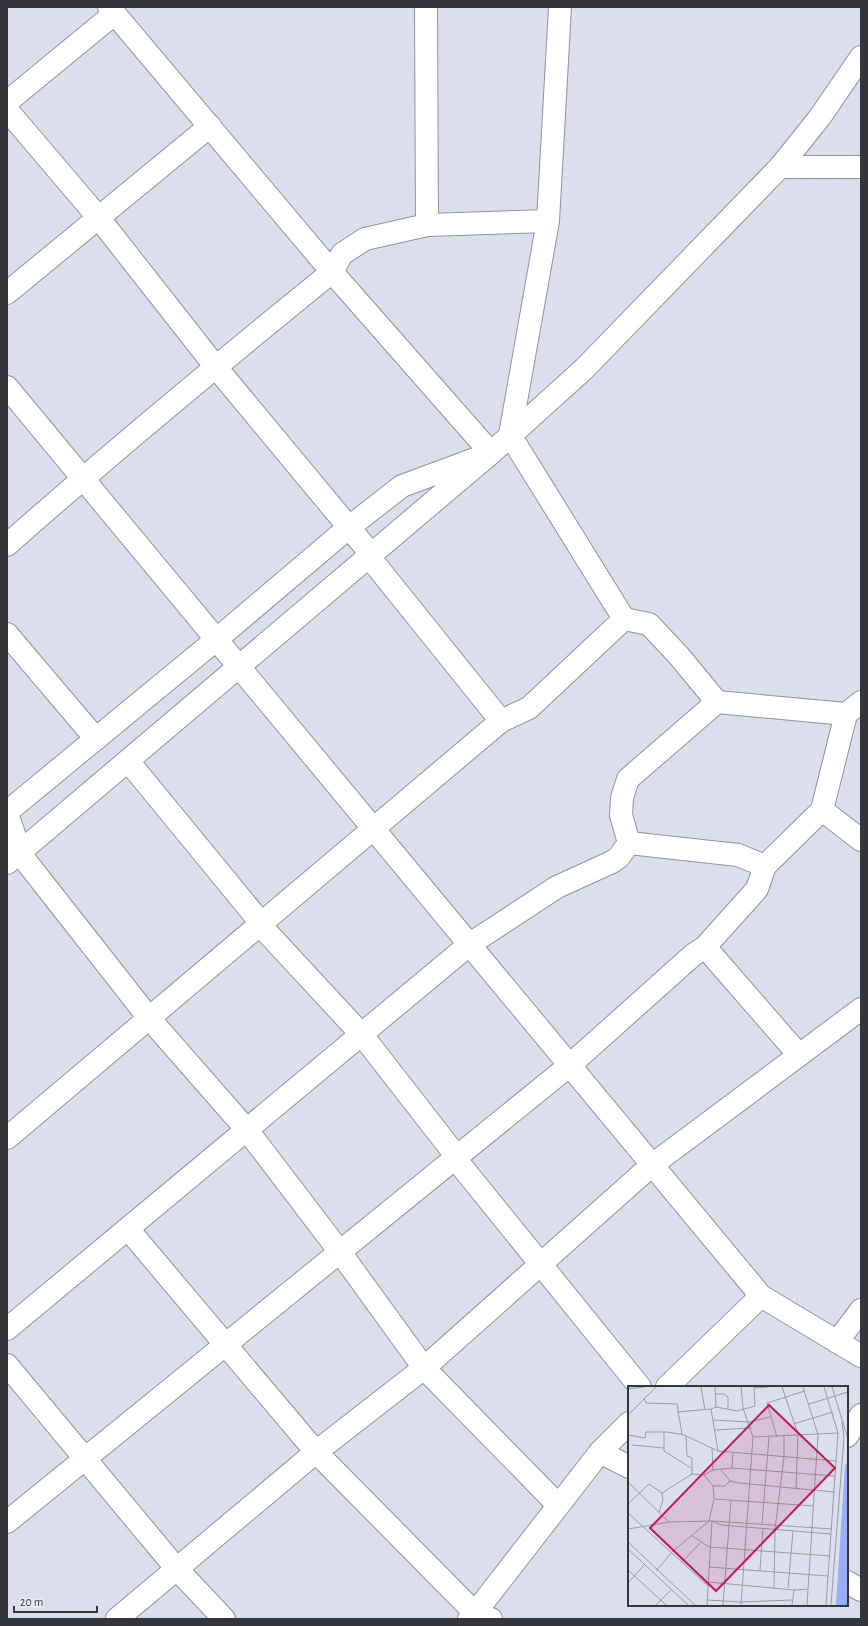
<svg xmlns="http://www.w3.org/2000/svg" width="868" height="1626" font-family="'Alegreya Sans',sans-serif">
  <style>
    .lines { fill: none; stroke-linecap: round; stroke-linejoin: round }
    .street-casing { stroke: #8f939e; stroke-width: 24 }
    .street { stroke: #fff; stroke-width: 22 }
    .inset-road { fill: none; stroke: #989ba5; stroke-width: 1 }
    .view { fill: #c2185b; fill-opacity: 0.15; stroke: #c2185b; stroke-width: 2 }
    .inset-edge { fill: none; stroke: #34363b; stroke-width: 2 }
  </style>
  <rect width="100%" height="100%" fill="#dbdfeb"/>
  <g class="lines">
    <defs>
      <g id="street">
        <polyline points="109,7 332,272 491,453 584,369 780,167 820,117 861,57"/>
        <polyline points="426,7 427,225"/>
        <polyline points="560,7 548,221 510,435 624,619 649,624 679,656 717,702"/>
        <polyline points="7,102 114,14"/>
        <polyline points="7,110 98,217 215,366 371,554 370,558 501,721"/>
        <polyline points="780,167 861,167"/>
        <polyline points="7,293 210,126"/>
        <polyline points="7,387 761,1296 667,1387"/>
        <path d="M7 545C113 451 222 361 332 272L342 254 365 239 427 225 548 221"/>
        <polyline points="7,634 96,739"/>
        <polyline points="128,761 261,923 261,926 362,1035 457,1157 458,1162 640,1387"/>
        <polyline points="822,810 861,840"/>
        <polyline points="7,812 217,639 348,528 402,486 491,453 7,863"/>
        <polyline points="7,813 21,855 149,1018 247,1130 340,1252 424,1368 558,1505"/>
        <polyline points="629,843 738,855 765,866"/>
        <polyline points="705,947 799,1055"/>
        <polyline points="7,1138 501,721 529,708 624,619"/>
        <polyline points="128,1229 316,1452 475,1613 491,1619"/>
        <polyline points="761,1296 861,1356"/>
        <polyline points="7,1329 470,944 557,887 612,862 619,857 629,843 621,815 622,798 628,779 717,702 846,714 861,702"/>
        <polyline points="837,1342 861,1310"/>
        <polyline points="7,1365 176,1568 224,1619"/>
        <polyline points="847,1436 861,1415"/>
        <polyline points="600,1452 629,1467"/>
        <polyline points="7,1522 570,1065 693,955 705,947 757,889 765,866 822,810 846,714"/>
        <polyline points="847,1582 861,1590"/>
        <polyline points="117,1619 316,1452 424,1368 652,1165 861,1009"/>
        <polyline points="469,1619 475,1613 600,1452 629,1423"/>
      </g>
    </defs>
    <use href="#street" class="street-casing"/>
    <use href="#street" class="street"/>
  </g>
  <g transform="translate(628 1386)">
    <rect width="220" height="220" fill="#dbdfeb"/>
    <path d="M220 76V219H208L217 79Z" fill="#98aef6"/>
    <path class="inset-road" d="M73 1 77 24M87 1 88 21M113 1 115 22 125 51M154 1 170 48 168 103M175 1 190 49 179 219M196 1 210 47 198 219M204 1 220 53M126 2 140 1M0 3 16 1M87 8H96L100 11V23M16 12 18 17 49 18 54 48M181 18 220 6M83 23 88 21 109 25 127 20 126 1M49 26 83 23 90 65M0 29 28 1M85 34 121 36 142 31M165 38 205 26M87 44 123 42M36 46V65L63 82M0 49 17 52 18 46H39L56 49 90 65 208 75M58 50 59 70 64 72V88L76 89 85 100H97L102 95M149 51 139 17 177 5M4 59 36 62M84 62 85 84M104 82 105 67M93 84 102 95 111 97 206 106M76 89 85 84 104 82 207 90M0 96 41 136M86 113 186 120M0 118 21 98 34 107 64 88M31 126 35 114 34 107M0 127 80 200M134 138 141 51M0 143 41 136 84 135 79 219M203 148 93 139 84 135 204 143M63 149 81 161 202 170M0 156 67 219M0 163 60 219M54 176 72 157M81 181 200 190M0 184 38 219M132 184 135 142M28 185 44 166 81 135 86 113 85 100M80 196 166 204 180 203M0 197 17 178M146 202 147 143 156 71V50M160 202 165 145M79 214 113 216 164 214M28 219 43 204M95 219 103 114M113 219 125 51 210 47M164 219 166 204M203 219 216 51 214 36"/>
    <path class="view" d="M141 19 207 82 88 205 22 142Z"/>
    <rect width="220" height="220" class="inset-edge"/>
  </g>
  <rect width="868" height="1626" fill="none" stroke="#34363b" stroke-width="16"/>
  <path d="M14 1606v6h83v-6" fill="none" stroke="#34363b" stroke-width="2"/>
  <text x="20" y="1606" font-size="12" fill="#34363b" stroke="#e8ecf9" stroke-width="3" paint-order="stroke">20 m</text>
</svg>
